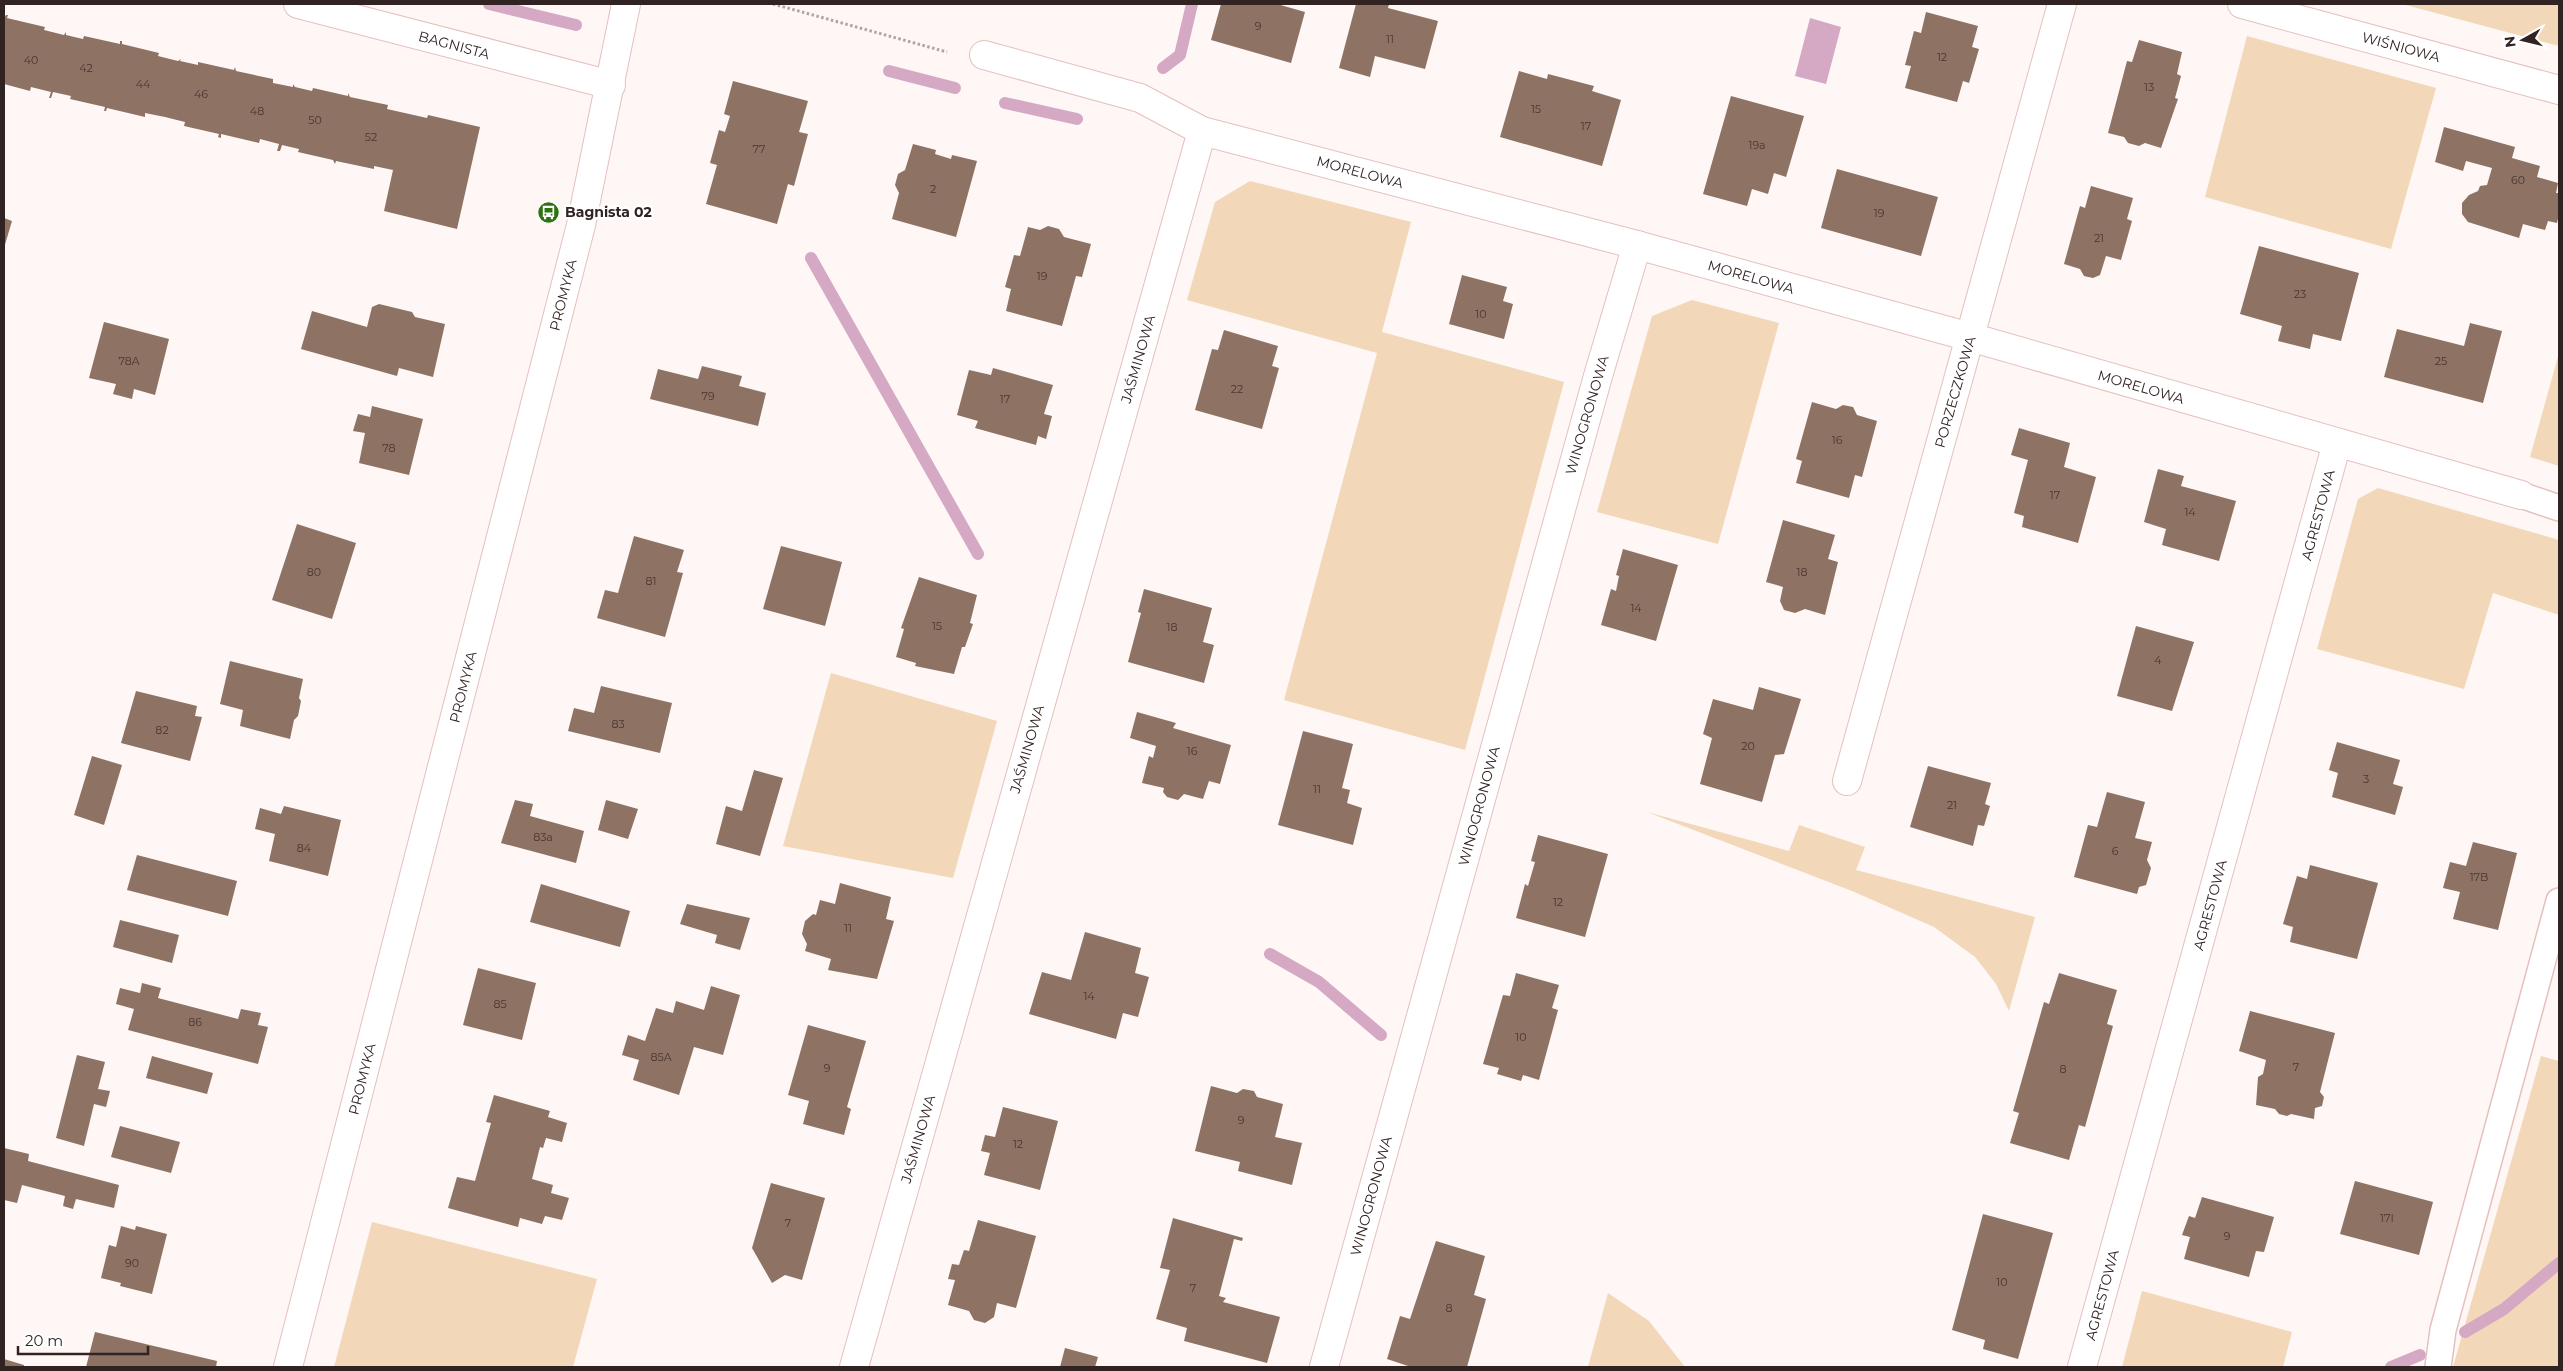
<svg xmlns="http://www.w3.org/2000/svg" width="2563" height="1371" font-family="Montserrat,sans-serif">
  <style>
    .green { fill: #f2d7b8 }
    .water { fill: #d5a9c4 }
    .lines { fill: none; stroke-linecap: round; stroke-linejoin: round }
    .stream { stroke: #d5a9c4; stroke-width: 12 }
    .building { fill: #8e7263 }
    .service-casing { stroke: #e5c0bc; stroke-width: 28 }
    .minor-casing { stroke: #e5c0bc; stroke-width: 30 }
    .tertiary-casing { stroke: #e5c0bc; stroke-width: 30 }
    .path { stroke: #aea4a3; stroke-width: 3; stroke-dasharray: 2.5 2.5; stroke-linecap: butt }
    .service { stroke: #fff; stroke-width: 25 }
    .minor { stroke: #fff; stroke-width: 28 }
    .tertiary { stroke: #fff; stroke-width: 28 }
    .labels { text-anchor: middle; stroke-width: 5; stroke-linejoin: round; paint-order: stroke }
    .number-label { font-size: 11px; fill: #483732 }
    .street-label { font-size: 14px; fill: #312322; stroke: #fff }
    .poi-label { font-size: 14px; font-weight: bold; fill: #312322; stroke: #fff; text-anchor: start }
  </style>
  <rect width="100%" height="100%" fill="#fef7f6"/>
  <g class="green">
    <polygon points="2402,4 2559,4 2559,46"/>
    <polygon points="2247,36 2436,88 2391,249 2205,197"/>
    <polygon points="1250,181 1411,222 1382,332 1564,382 1465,750 1284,700 1377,353 1187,300 1215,202"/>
    <polygon points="1692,300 1779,323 1718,544 1597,512 1652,316"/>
    <polygon points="2559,353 2559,466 2530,457"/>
    <polygon points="2378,488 2559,540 2559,615 2493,593 2464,689 2317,649 2358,499"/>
    <polygon points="831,673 997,721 953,878 783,846"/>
    <polygon points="1647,812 1789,851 1799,825 1865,847 1856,870 2035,917 2009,1011 1996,984 1975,957 1934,927 1852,891"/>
    <polygon points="2541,1056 2559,1061 2559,1367 2453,1367"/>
    <polygon points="372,1222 597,1279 573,1367 334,1367"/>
    <polygon points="2142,1291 2292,1332 2283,1367 2122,1367"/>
    <polygon points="1608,1293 1649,1321 1685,1367 1588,1367"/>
  </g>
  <polygon class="water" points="1810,18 1841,27 1826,84 1795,76"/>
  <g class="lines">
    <g class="stream">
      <polyline points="489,4 576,25"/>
      <polyline points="1163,68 1180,55 1192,4"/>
      <polyline points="889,71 955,88"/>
      <polyline points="1005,103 1077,119"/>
      <polyline points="811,258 978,554"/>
      <polyline points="1270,954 1319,982 1381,1035"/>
      <polyline points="2465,1332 2504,1309 2559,1263"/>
      <polyline points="2391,1367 2420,1355"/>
    </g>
  </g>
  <g class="building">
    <polygon points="1221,4 1277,4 1305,12 1291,63 1211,40"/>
    <polygon points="1356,4 1389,4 1388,8 1438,21 1425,69 1375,56 1370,77 1339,68"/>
    <polygon points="1926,12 1978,26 1972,47 1979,49 1969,83 1963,81 1957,102 1905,88 1911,66 1905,65 1914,31 1921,33"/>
    <polygon points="6,15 8,15 7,18 45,27 44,30 64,35 66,32 66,35 83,39 84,36 120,44 120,41 122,41 122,44 159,53 158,56 178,61 181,59 180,61 198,65 198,62 234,70 235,67 236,71 273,79 273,83 293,87 293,84 295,87 312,91 313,88 348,96 348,93 350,97 388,105 387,109 427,118 428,115 480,127 457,229 384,211 393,170 374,166 374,169 336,161 335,164 333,160 298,152 299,149 282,145 280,151 277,151 279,144 260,139 259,143 221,134 221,138 218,137 219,134 184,126 185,122 165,117 145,113 145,117 107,108 106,111 104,111 105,107 70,99 71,96 53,92 51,98 49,98 51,92 31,87 30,91 4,84 4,18"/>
    <polygon points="2139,40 2182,52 2177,74 2181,76 2175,98 2178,99 2161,148 2145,143 2139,146 2128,143 2124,137 2108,133 2127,61 2132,62"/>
    <polygon points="1519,71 1547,79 1548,74 1594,86 1592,91 1621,100 1602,166 1500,137"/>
    <polygon points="733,81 808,101 799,132 808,134 794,186 788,184 777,224 706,204 717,165 710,163 719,130 725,132 730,116 724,114"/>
    <polygon points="1731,96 1804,116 1786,177 1774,173 1768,194 1752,189 1747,206 1703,194"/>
    <polygon points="2444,127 2515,147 2512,158 2540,166 2537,177 2558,183 2556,193 2559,193 2559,214 2557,223 2548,221 2545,230 2523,224 2519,238 2468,222 2462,214 2462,203 2469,195 2478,191 2480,186 2487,185 2492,168 2466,161 2463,171 2435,162"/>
    <polygon points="913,144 936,150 935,154 951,159 952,155 977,161 956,237 892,219 899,193 895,185 898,174 905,170"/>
    <polygon points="1837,169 1938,197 1921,256 1821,228"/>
    <polygon points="2091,186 2133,198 2127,219 2132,221 2121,260 2106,256 2100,275 2093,278 2084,276 2080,269 2064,264 2080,206 2085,208"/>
    <polygon points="4,218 12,221 4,248"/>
    <polygon points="1048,226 1059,229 1064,237 1091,244 1082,277 1076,276 1062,326 1006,311 1011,289 1005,287 1014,255 1020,256 1028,227 1040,230"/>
    <polygon points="2259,246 2359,273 2341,341 2313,334 2310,349 2278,341 2282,326 2240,314"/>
    <polygon points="1462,275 1507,287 1503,301 1513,304 1504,339 1449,324"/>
    <polygon points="379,304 412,312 415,317 445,324 433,377 399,368 397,376 301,349 312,311 367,327 372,307"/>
    <polygon points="104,322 169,339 155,395 134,389 132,399 113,394 116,384 89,378"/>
    <polygon points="2470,323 2502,331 2483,403 2384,377 2397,329 2464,346"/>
    <polygon points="1224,330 1278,346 1272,366 1279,368 1262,429 1195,410 1212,349 1218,350"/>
    <polygon points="702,366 742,376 739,386 766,393 758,426 650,399 658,369 698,379"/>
    <polygon points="993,368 1053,385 1044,414 1052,416 1046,439 1038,436 1036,445 975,428 978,421 957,415 969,370 991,375"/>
    <polygon points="1812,402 1836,409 1843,405 1853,407 1857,415 1877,421 1862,477 1855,475 1849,498 1796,483 1802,461 1796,459"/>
    <polygon points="372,406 423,419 409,475 359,463 365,433 353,431 358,414 370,417"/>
    <polygon points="2019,428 2070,443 2064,467 2096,477 2078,543 2022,527 2024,516 2014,513 2028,460 2011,455"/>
    <polygon points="2158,469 2184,476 2181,486 2236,501 2219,561 2162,545 2166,529 2144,522"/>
    <polygon points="1783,520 1835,535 1828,559 1838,562 1825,615 1805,609 1795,613 1784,610 1780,601 1783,587 1766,582"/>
    <polygon points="297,524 356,543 332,619 272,600"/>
    <polygon points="634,536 684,550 677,572 683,573 665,637 597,618 605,590 618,593"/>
    <polygon points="781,546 842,562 825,626 763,609"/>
    <polygon points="1623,549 1678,565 1656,641 1601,625 1611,589 1616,591 1619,576 1616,575"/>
    <polygon points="919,577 977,595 970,623 973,624 965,647 962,647 954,674 915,666 916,663 896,657 904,629 901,628"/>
    <polygon points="1144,589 1212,608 1203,642 1214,645 1204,683 1128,662 1141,613 1138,612"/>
    <polygon points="2136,626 2194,642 2172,711 2117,696"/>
    <polygon points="230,661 303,679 299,698 301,701 298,716 294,720 290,739 240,726 243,710 220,704"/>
    <polygon points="601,686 672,703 660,753 568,731 574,708 594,713"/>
    <polygon points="1759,687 1801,699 1784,754 1775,755 1762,802 1700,784 1712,738 1703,734 1713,699 1753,710"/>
    <polygon points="136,691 197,706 195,716 202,717 190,761 121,743"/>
    <polygon points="1137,712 1176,723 1173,728 1231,745 1220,784 1209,781 1203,799 1184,794 1178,800 1167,797 1163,792 1164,788 1142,783 1149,756 1153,758 1156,746 1130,738"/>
    <polygon points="1303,731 1353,744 1342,788 1350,790 1347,803 1362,808 1353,845 1278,825"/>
    <polygon points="2337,742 2400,760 2393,784 2403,787 2395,815 2332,797 2338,773 2329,770"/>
    <polygon points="92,756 122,765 104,825 74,815"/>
    <polygon points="1928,766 1991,783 1985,804 1990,806 1984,826 1978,825 1973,846 1910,827"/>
    <polygon points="754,770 783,778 760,856 716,844 726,806 742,811"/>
    <polygon points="2107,792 2145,802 2135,838 2152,842 2147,860 2151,868 2146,885 2139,887 2137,894 2074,877 2088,825 2097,827"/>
    <polygon points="515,800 533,804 530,816 584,831 576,863 501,843"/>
    <polygon points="606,800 638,809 628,839 598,830"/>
    <polygon points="284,806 341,820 328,876 269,861 275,834 255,829 260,808 281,814"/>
    <polygon points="1538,835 1608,854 1585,937 1516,918 1525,884 1528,886 1535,862 1531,861"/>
    <polygon points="2473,842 2517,853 2498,930 2453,919 2460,892 2443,888 2450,862 2466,866"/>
    <polygon points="137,855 237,881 228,916 127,890"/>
    <polygon points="2310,865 2378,883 2357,959 2290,942 2293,927 2283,924 2297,876 2307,879"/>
    <polygon points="840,883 891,897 886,919 894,921 877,979 828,970 831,959 805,951 807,944 802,934 805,921 813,914 816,915 820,900 835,904"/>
    <polygon points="541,884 630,911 620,947 530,922"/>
    <polygon points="687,904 750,918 740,950 715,943 717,935 680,924"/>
    <polygon points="120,920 179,935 172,963 113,947"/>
    <polygon points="1085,932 1141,948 1135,973 1149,977 1138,1017 1123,1013 1116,1039 1029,1014 1042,972 1071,980"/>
    <polygon points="478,968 536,983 522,1040 463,1025"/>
    <polygon points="1516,973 1559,985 1552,1008 1558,1010 1539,1080 1523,1075 1521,1081 1497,1074 1499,1068 1483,1064 1503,995 1510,996"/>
    <polygon points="2059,973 2117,990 2107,1024 2113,1026 2085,1127 2079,1125 2069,1160 2010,1143 2019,1113 2013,1111 2044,1002 2049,1004"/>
    <polygon points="142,983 161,988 158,998 238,1019 241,1009 261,1013 258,1025 268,1027 258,1064 128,1030 134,1009 116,1004 120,988 140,993"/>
    <polygon points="711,986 740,995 723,1055 694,1047 679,1095 633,1080 639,1060 622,1055 628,1035 645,1041 656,1008 673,1013 676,1001 704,1010"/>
    <polygon points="2250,1011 2335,1033 2320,1092 2324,1097 2322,1106 2315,1108 2314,1119 2291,1114 2287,1116 2279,1114 2275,1109 2256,1105 2258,1077 2263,1074 2266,1060 2239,1051"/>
    <polygon points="808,1025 866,1041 847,1107 851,1109 844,1135 803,1124 809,1101 788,1095"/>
    <polygon points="77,1055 105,1062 98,1089 110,1091 106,1107 94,1104 84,1146 56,1138"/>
    <polygon points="152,1056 213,1073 207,1094 146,1078"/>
    <polygon points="1211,1086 1237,1093 1243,1089 1254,1091 1257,1097 1283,1104 1275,1137 1302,1143 1292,1185 1238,1171 1240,1162 1195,1151"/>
    <polygon points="494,1095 550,1111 548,1117 567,1123 562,1142 546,1138 543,1148 540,1147 532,1179 553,1185 551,1193 569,1198 562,1220 545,1216 542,1224 520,1218 518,1227 448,1208 457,1177 475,1181 491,1123 486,1122"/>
    <polygon points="1003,1107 1058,1121 1040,1190 984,1175 990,1153 981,1151 985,1135 995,1137"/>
    <polygon points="120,1126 180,1142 171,1173 111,1157"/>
    <polygon points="4,1148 29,1154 28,1161 119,1185 114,1208 76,1199 73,1209 63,1206 65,1196 22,1185 17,1203 4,1200"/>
    <polygon points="2355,1181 2433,1202 2419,1255 2340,1234"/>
    <polygon points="771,1183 825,1198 802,1280 785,1275 772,1283 752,1248"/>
    <polygon points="2202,1197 2274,1217 2264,1252 2256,1251 2249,1277 2184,1259 2190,1237 2182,1235 2189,1216 2195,1218"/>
    <polygon points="1983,1214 2053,1233 2018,1359 1983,1349 1985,1340 1952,1330"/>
    <polygon points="1173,1218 1243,1238 1242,1241 1234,1239 1219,1296 1226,1298 1223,1302 1280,1317 1267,1363 1184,1341 1187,1328 1156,1319 1170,1270 1160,1268"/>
    <polygon points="978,1220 1036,1236 1016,1308 997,1303 994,1317 985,1323 974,1320 969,1311 948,1305 955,1280 948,1279 952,1264 959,1265 964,1250 969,1251"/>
    <polygon points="121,1226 135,1230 136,1226 167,1234 152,1294 120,1286 121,1283 101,1278 109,1245 116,1247"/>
    <polygon points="1436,1241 1485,1256 1474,1295 1486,1299 1467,1367 1411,1367 1387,1359 1400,1316 1410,1319"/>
    <polygon points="95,1332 217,1361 216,1367 86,1367"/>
    <polygon points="1065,1348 1098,1357 1095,1367 1060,1367"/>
    <polygon points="4,1359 24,1365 24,1367 4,1367"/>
  </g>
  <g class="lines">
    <defs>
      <g id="service">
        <polyline points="2521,495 2559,508"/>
        <polyline points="2438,1367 2443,1330 2559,901"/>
      </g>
      <g id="minor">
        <polyline points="298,4 611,85"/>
        <polyline points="2242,4 2559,90"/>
        <polyline points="984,55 1140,98 1202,131 1637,245 1970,337 2521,495"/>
        <polyline points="1847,781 2062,4"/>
        <polyline points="854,1367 1202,131"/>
        <polyline points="1324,1367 1598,376 1637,245"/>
        <polyline points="2082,1367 2337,443"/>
      </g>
      <polyline id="tertiary" points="288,1367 581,225 626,4"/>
    </defs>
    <use href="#service" class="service-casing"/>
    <use href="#minor" class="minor-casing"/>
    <use href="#tertiary" class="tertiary-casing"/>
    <polyline class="path" points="773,4 947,52"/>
    <use href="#service" class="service"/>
    <use href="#minor" class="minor"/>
    <use href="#tertiary" class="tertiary"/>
  </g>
  <defs>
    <symbol id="bus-disc" viewBox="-11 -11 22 22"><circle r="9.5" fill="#2e7312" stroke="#fff"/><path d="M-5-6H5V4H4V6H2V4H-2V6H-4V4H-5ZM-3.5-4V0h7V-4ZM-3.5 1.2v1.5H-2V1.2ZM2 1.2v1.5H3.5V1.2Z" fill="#fff"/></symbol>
  </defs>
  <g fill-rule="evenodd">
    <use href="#bus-disc" x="536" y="200" width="25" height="25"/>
  </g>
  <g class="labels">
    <g class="number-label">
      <text x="1258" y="30">9</text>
      <text x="1390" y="43">11</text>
      <text x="1942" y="61">12</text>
      <text x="31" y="64">40</text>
      <text x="86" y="72">42</text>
      <text x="143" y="88">44</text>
      <text x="2149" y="91">13</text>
      <text x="201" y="98">46</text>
      <text x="1536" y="113">15</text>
      <text x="257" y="115">48</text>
      <text x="315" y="124">50</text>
      <text x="1586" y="130">17</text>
      <text x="371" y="141">52</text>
      <text x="1757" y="149">19a</text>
      <text x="759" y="153">77</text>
      <text x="2518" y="184">60</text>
      <text x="933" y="193">2</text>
      <text x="1879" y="217">19</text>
      <text x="2099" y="242">21</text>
      <text x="1042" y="280">19</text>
      <text x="2300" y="298">23</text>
      <text x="1481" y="318">10</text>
      <text x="129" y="365">78A</text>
      <text x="2441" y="365">25</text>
      <text x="1237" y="393">22</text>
      <text x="708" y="400">79</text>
      <text x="1005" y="403">17</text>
      <text x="1837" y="444">16</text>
      <text x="389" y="452">78</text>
      <text x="2055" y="499">17</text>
      <text x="2190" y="516">14</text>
      <text x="314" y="576">80</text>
      <text x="1802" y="576">18</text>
      <text x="651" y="585">81</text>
      <text x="1636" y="612">14</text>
      <text x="937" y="630">15</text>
      <text x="1172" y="631">18</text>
      <text x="2158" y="664">4</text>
      <text x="618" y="728">83</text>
      <text x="162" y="734">82</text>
      <text x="1748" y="750">20</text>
      <text x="1192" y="755">16</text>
      <text x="2366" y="783">3</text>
      <text x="1317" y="793">11</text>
      <text x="1952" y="809">21</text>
      <text x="543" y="841">83a</text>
      <text x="304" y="852">84</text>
      <text x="2115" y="855">6</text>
      <text x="2479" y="881">17B</text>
      <text x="1558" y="906">12</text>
      <text x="848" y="932">11</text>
      <text x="1089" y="1000">14</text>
      <text x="500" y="1008">85</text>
      <text x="195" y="1026">86</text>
      <text x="1521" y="1041">10</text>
      <text x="661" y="1061">85A</text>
      <text x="2296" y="1071">7</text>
      <text x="827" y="1072">9</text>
      <text x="2063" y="1073">8</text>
      <text x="1241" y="1124">9</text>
      <text x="1018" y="1148">12</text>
      <text x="2387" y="1222">17I</text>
      <text x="788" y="1227">7</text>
      <text x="2227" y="1240">9</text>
      <text x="132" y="1267">90</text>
      <text x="2002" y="1286">10</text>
      <text x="1193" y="1292">7</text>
      <text x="1449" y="1312">8</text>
    </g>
    <g class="street-label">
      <text transform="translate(454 45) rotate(15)" y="5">BAGNISTA</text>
      <text transform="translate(2401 47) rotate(15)" y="5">WIŚNIOWA</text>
      <text transform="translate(1360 172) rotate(15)" y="5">MORELOWA</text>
      <text transform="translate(1751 277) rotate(16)" y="5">MORELOWA</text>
      <text transform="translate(563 295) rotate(-76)" y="5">PROMYKA</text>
      <text transform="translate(1138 359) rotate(-74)" y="5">JAŚMINOWA</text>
      <text transform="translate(2141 387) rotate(16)" y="5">MORELOWA</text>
      <text transform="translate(1955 392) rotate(-74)" y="5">PORZECZKOWA</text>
      <text transform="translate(1587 415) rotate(-74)" y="5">WINOGRONOWA</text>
      <text transform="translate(2318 515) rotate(-75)" y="5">AGRESTOWA</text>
      <text transform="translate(463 687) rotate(-76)" y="5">PROMYKA</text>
      <text transform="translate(1027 749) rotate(-74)" y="5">JAŚMINOWA</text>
      <text transform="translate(1479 806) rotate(-75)" y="5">WINOGRONOWA</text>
      <text transform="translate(2210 905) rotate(-75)" y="5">AGRESTOWA</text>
      <text transform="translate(362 1079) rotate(-76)" y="5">PROMYKA</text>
      <text transform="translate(918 1139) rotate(-74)" y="5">JAŚMINOWA</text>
      <text transform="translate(1371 1196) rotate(-75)" y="5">WINOGRONOWA</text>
      <text transform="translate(2102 1295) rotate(-75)" y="5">AGRESTOWA</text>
    </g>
    <g class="poi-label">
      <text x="565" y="217">Bagnista 02</text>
    </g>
  </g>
  <rect width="2563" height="1371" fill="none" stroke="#312322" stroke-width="10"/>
  <g transform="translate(2523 40) rotate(262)" stroke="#ffffff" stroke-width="4" paint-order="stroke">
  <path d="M0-4L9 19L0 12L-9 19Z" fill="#312322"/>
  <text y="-8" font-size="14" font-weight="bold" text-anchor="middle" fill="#312322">N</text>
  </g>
  <path d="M18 1346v8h130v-8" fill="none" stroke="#312322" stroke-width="2.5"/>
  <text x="25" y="1346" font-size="15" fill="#312322" stroke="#ffffff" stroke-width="4" paint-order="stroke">20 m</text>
</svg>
